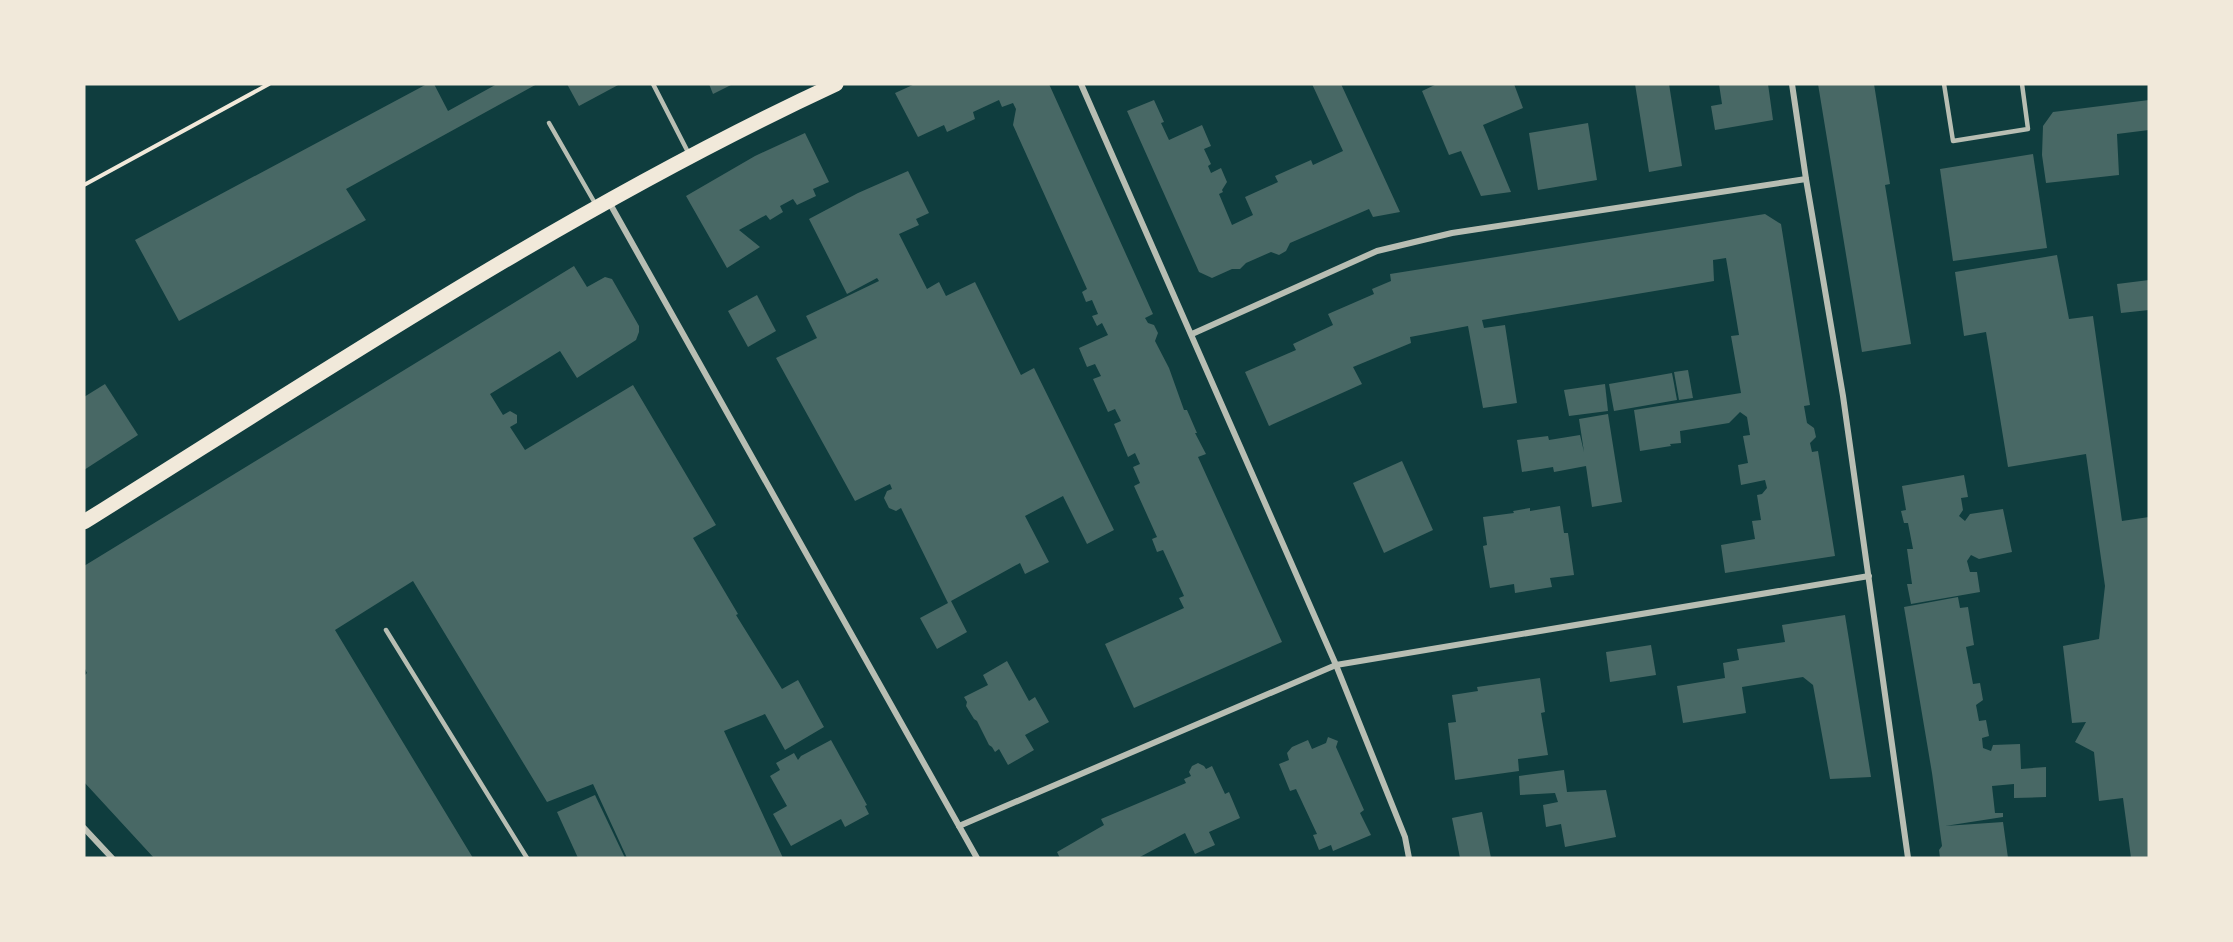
<svg xmlns="http://www.w3.org/2000/svg" width="2233" height="942" font-family="'Work Sans',sans-serif">
  <style>
    .building { fill: #486865 }
    .lines { fill: none; stroke-linecap: round; stroke-linejoin: round }
    .path { stroke: #f1e9da; stroke-width: 4 }
    .service { stroke: #b8beb3; stroke-width: 4.5 }
    .minor { stroke: #b8beb3; stroke-width: 6 }
    .primary { stroke: #f1e9da; stroke-width: 15 }
  </style>
  <rect width="100%" height="100%" fill="#0f3d3e"/>
  <g class="building">
    <polygon points="427,84 434,84 448,111 497,84 537,84 346,189 366,220 179,321 135,240"/>
    <polygon points="567,84 620,84 579,106"/>
    <polygon points="709,84 733,84 713,94"/>
    <polygon points="915,84 1049,84 1153,314 1145,318 1148,323 1154,325 1158,333 1155,341 1169,368 1184,410 1187,410 1197,433 1195,433 1206,454 1198,457 1282,642 1134,708 1105,644 1184,608 1179,598 1184,596 1163,550 1157,552 1152,539 1157,537 1134,486 1140,483 1133,467 1140,464 1135,453 1128,457 1114,424 1121,421 1115,409 1108,412 1093,379 1101,376 1095,364 1087,367 1079,348 1108,335 1102,323 1097,326 1092,316 1098,314 1092,300 1086,302 1082,292 1087,289 1013,125 1016,109 1013,103 1002,107 999,100 973,112 975,119 947,132 944,125 918,137 895,93"/>
    <polygon points="1312,84 1341,84 1400,212 1373,217 1369,209 1290,243 1286,251 1279,255 1271,252 1246,263 1240,269 1232,269 1212,278 1199,272 1127,111 1154,100 1164,122 1161,123 1169,140 1202,125 1211,146 1204,149 1211,164 1208,166 1211,173 1221,168 1227,182 1222,190 1223,192 1219,194 1232,225 1253,215 1245,197 1278,182 1275,176 1311,160 1313,165 1343,151"/>
    <polygon points="1437,84 1514,84 1523,108 1483,125 1511,192 1481,196 1461,151 1449,155 1422,91"/>
    <polygon points="1635,84 1669,84 1682,166 1649,172"/>
    <polygon points="1719,84 1768,84 1773,120 1715,130 1711,106 1722,104"/>
    <polygon points="1818,84 1874,84 1890,184 1885,185 1911,344 1862,352"/>
    <polygon points="2149,100 2149,130 2117,134 2119,175 2046,183 2042,155 2043,126 2053,112"/>
    <polygon points="1588,123 1597,180 1538,190 1529,133"/>
    <polygon points="805,133 829,182 813,189 816,196 797,205 793,199 780,206 783,212 770,220 766,215 739,230 760,247 727,268 686,196 755,156"/>
    <polygon points="2033,154 2047,248 1953,261 1940,169"/>
    <polygon points="908,171 929,213 916,219 919,225 899,234 927,289 939,282 946,296 975,282 1021,375 1034,368 1114,530 1087,544 1063,496 1025,516 1049,562 1025,574 1020,563 951,601 967,632 937,649 920,618 948,603 901,508 896,511 889,508 884,498 887,491 892,489 890,484 855,501 776,358 817,338 806,316 879,281 877,278 847,294 809,219 858,193"/>
    <polygon points="1765,214 1781,224 1810,405 1804,406 1807,423 1814,428 1816,437 1810,443 1812,452 1818,451 1835,556 1725,573 1721,545 1755,539 1752,521 1761,520 1757,495 1762,494 1767,488 1765,480 1741,485 1738,465 1748,463 1743,436 1750,435 1747,417 1740,412 1729,423 1680,431 1681,443 1670,444 1671,446 1640,451 1634,410 1741,393 1731,336 1739,335 1726,258 1713,260 1714,281 1482,320 1484,328 1505,325 1517,403 1483,408 1468,326 1410,337 1411,343 1353,367 1362,384 1269,426 1245,372 1296,350 1293,344 1333,325 1328,314 1374,294 1372,289 1391,281 1390,274"/>
    <polygon points="2057,255 2069,319 2093,316 2122,521 2149,517 2149,858 2131,858 2123,798 2099,801 2094,752 2075,742 2086,722 2072,723 2063,646 2099,639 2105,586 2086,454 2008,467 1986,332 1964,336 1955,272"/>
    <polygon points="574,266 587,287 605,277 612,279 639,326 639,332 636,340 577,378 560,351 490,394 503,415 510,411 517,415 517,423 510,427 525,450 633,385 716,525 693,538 738,614 736,615 782,689 798,680 824,727 785,750 765,714 724,731 783,858 627,858 593,784 547,802 413,581 335,630 473,858 154,858 84,782 84,676 87,673 84,667 84,566"/>
    <polygon points="2149,280 2149,310 2121,313 2117,284"/>
    <polygon points="757,295 776,331 748,347 728,311"/>
    <polygon points="1688,370 1693,398 1679,400 1674,372"/>
    <polygon points="1672,373 1677,400 1614,411 1609,384"/>
    <polygon points="105,384 138,435 84,470 84,397"/>
    <polygon points="1605,384 1608,411 1569,416 1564,390"/>
    <polygon points="1608,414 1622,502 1592,507 1586,466 1554,472 1553,467 1522,472 1517,440 1548,436 1549,440 1580,435 1584,452 1579,419"/>
    <polygon points="1402,461 1433,530 1384,553 1353,483"/>
    <polygon points="1964,475 1968,497 1961,498 1963,510 1959,516 1965,521 1970,514 2003,509 2012,552 1979,559 1971,555 1967,561 1970,572 1977,572 1980,592 1911,604 1907,584 1912,584 1907,549 1913,549 1908,523 1904,523 1901,511 1906,510 1902,486"/>
    <polygon points="1560,506 1564,533 1568,533 1574,575 1550,578 1552,587 1515,593 1514,584 1490,588 1483,546 1487,545 1483,517 1514,513 1513,511 1530,508 1530,511"/>
    <polygon points="1958,597 1960,608 1968,607 1974,645 1966,647 1973,684 1980,683 1983,700 1976,705 1979,721 1986,720 1989,736 1982,738 1983,748 1991,751 1993,745 2020,744 2021,769 2046,767 2046,797 2014,798 2014,784 1992,786 1995,813 2003,813 2003,817 1945,826 2003,822 2008,858 1940,858 1939,850 1942,846 1932,773 1904,607"/>
    <polygon points="1845,615 1871,777 1830,779 1813,685 1803,677 1742,687 1746,713 1683,723 1677,686 1725,678 1723,663 1739,660 1737,649 1785,642 1782,625"/>
    <polygon points="1651,645 1656,675 1610,682 1606,652"/>
    <polygon points="1007,661 1029,701 1035,697 1049,722 1025,735 1034,750 1008,765 999,749 995,752 992,747 989,745 977,721 974,719 966,706 967,702 964,697 988,685 983,675"/>
    <polygon points="1540,678 1545,712 1541,713 1548,755 1518,759 1519,771 1455,780 1448,723 1456,722 1452,695 1478,691 1477,687"/>
    <polygon points="1328,737 1338,741 1336,747 1364,810 1360,813 1371,835 1333,851 1331,845 1319,850 1313,835 1317,834 1296,789 1290,791 1279,764 1289,760 1287,753 1292,747 1308,740 1312,749 1326,743"/>
    <polygon points="831,740 867,805 865,806 869,814 845,827 841,819 791,846 773,814 787,806 770,776 780,770 776,763 794,753 798,760 801,756"/>
    <polygon points="1198,763 1204,766 1206,769 1212,766 1225,794 1229,792 1240,818 1209,832 1215,845 1195,854 1185,833 1138,858 1060,858 1057,852 1104,825 1101,819 1186,783 1184,779 1191,776 1189,772 1192,766"/>
    <polygon points="1564,770 1567,792 1606,790 1616,837 1565,847 1561,824 1546,827 1543,805 1558,802 1555,793 1520,795 1519,776"/>
    <polygon points="595,795 625,858 578,858 557,812"/>
    <polygon points="1482,812 1491,858 1460,858 1452,818"/>
  </g>
  <g class="lines">
    <polyline class="path" points="84,185 269,84"/>
    <g class="service">
      <polyline points="653,84 689,154"/>
      <polyline points="1944,84 1953,141 2028,129 2022,84"/>
      <polyline points="549,123 596,205"/>
      <polyline points="386,630 527,858"/>
    </g>
    <g class="minor">
      <polyline points="1081,84 1336,665 1405,837 1409,858"/>
      <polyline points="1792,84 1806,179 1843,396 1908,858"/>
      <polyline points="609,202 977,858"/>
      <polyline points="1192,334 1377,251 1452,233 1806,179"/>
      <polyline points="959,826 1336,665 1869,576"/>
      <polyline points="84,828 112,858"/>
    </g>
    <path class="primary" d="M84 522C330 368 573 206 836 84"/>
  </g>
  <rect width="2233" height="942" fill="none" stroke="#f1e9da" stroke-width="171"/>
</svg>
